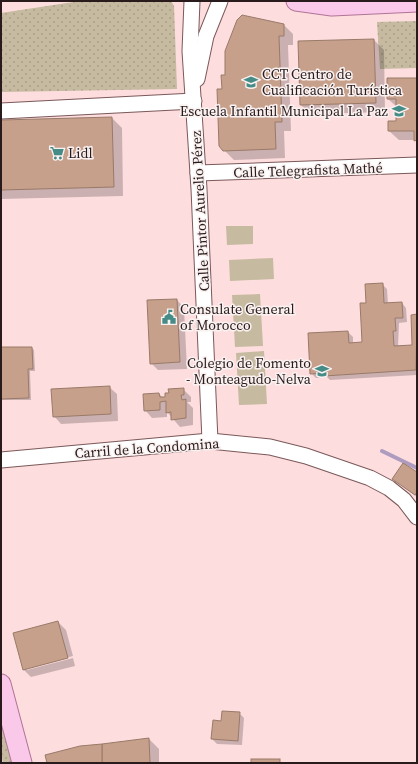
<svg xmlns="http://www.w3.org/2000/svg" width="418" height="764" font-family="'Source Serif 4',serif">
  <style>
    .grass { fill: url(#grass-dots) }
    .pitch { fill: #c6baa0 }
    .shadow { fill: #0003 }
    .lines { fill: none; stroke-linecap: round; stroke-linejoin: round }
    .stream { stroke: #ad9cbf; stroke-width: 4 }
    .building { fill: #c6a08b; stroke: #997a69 }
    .minor-casing { stroke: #7b5859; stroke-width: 17 }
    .major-casing { stroke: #af7496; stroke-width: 21 }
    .minor { stroke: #fff; stroke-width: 15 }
    .major { stroke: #fac8e8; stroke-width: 19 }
    .labels { text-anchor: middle; stroke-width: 3; stroke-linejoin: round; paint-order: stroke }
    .poi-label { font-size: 14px; fill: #291b1b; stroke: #faf1f1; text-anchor: start }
    .street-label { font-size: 14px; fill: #291b1b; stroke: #faf1f1 }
  </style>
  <defs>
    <pattern id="grass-dots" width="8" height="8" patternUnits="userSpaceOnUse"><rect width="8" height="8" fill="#c6baa0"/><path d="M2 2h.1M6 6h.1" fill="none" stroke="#aa9f89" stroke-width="1.8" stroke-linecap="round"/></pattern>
  </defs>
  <rect width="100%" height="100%" fill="#feddde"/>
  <g class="grass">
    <polygon points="80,1 171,1 174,6 177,89 1,92 1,13"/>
    <polygon points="417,21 417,68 380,69 377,22"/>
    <polygon points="1,716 14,763 3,763 1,754"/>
  </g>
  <g class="pitch">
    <polygon points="226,226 253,226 253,244 227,245"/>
    <polygon points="273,258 274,279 230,281 229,260"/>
    <polygon points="260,294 263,346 235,347 232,295"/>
    <polygon points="264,351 267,404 239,405 236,353"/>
  </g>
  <g class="shadow">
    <polygon points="283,24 293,34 293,45 288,45 291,131 284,131 285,158 234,160 220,146 223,90 226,76"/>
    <polygon points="374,40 384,50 385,112 310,114 300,104"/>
    <polygon points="417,79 417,142 415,140 399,140 389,131 397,122 397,107 388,99"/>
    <polygon points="112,118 122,128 123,196 1,199 1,121"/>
    <polygon points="382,284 387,289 388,304 402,303 406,308 407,322 399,323 398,347 413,346 412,315 417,315 417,375 330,380 327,377 316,378 311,373 348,332 353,337 353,344 363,343 367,304"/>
    <polygon points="177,300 184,308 187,369 158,370 151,363"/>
    <polygon points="1,348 32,348 34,350 35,371 30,371 31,400 1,400"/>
    <polygon points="109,387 117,394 118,421 61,424 54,416"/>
    <polygon points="183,389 191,397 191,402 187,402 193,408 193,425 180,427 167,412 167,417 152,418 145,410 159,394 163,398 166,398 170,393"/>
    <polygon points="417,473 417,497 393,479"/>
    <polygon points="58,622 66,630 73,656 27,668 27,670 73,658 75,666 31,677 24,670 14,634"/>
    <polygon points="239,713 244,718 242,745 217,744 212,739 222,722"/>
    <polygon points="149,739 159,749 159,763 48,763"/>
  </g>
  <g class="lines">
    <polyline class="stream" points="382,451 417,468"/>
  </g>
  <g class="building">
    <polygon points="242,15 284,24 284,36 279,36 282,122 275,122 276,149 223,151 219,146 217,89 222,89 221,75 225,75 225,51 237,20"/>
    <polygon points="374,39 376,103 300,105 298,41"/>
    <polygon points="387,78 417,78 417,140 414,141 414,131 388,131 388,121 396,121 396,99 387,99"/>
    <polygon points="112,117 114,187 1,190 1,120"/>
    <polygon points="383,283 384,303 402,302 403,318 395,318 396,331 393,331 394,346 412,345 411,315 417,314 416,370 324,376 324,373 310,374 308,333 348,331 349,343 362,342 360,303 366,303 365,284"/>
    <polygon points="177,299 180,362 150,364 147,300"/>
    <polygon points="1,347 32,347 33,369 28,369 29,398 1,399"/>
    <polygon points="110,386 111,414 53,417 51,389"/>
    <polygon points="184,388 184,395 181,395 182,400 186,399 186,418 171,420 171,412 166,413 166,401 160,402 160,410 144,411 143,394 159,393 160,397 165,397 165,393 169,393 168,389"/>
    <polygon points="403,463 417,472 417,492 415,495 392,479"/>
    <polygon points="58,621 68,658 23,670 13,633"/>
    <polygon points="222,711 240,712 238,741 211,739 213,720 221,721"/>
    <polygon points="149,738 150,763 102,763 102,744"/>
    <polygon points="102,744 102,763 47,763 45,755 80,746"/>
    <rect x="251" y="759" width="29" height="4"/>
  </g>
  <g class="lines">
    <defs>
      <g id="minor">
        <polyline points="192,1 190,51 199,189 210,441"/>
        <polyline points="197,79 206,36 220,1"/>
        <polyline points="1,111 194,101"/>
        <polyline points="198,173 417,165"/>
        <polyline points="1,460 210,441 270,447 306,456 370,478 389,488 404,500 417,517"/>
      </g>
      <g id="major">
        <polyline points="296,1 332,6 417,2"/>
        <polyline points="1,684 22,763"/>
      </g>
    </defs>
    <use href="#minor" class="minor-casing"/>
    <use href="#major" class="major-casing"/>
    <use href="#minor" class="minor"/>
    <use href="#major" class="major"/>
  </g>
  <defs>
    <symbol id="school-bare" viewBox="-9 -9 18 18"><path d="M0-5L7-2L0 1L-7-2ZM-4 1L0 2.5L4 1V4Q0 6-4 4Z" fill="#458c87" stroke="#faf1f1" stroke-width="2.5" paint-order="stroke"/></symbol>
    <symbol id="supermarket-bare" viewBox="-9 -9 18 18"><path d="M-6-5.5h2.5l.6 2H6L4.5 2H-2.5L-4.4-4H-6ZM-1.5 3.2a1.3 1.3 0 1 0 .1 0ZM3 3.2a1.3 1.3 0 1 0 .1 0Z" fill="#458c87" stroke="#faf1f1" stroke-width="2.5" paint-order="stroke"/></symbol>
    <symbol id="civic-bare" viewBox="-9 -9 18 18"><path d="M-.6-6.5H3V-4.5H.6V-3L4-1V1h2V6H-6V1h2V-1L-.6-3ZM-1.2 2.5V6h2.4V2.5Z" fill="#458c87" stroke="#faf1f1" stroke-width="2.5" paint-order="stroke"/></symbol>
  </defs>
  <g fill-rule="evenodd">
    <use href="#school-bare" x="241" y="72" width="20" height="20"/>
    <use href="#school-bare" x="389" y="101" width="20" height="20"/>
    <use href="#supermarket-bare" x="47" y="143" width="20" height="20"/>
    <use href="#civic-bare" x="159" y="307" width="20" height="20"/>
    <use href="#school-bare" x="312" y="361" width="20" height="20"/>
  </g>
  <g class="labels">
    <g class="poi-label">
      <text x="262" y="79">CCT Centro de<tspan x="262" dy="16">Cualificación Turística</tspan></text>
      <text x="388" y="116" text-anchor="end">Escuela Infantil Municipal La Paz</text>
      <text x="68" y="158">Lidl</text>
      <text x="180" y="314">Consulate General<tspan x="180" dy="16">of Morocco</tspan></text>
      <text x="311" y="368" text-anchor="end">Colegio de Fomento<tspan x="311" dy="16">- Monteagudo-Nelva</tspan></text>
    </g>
    <g class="street-label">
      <text transform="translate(308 170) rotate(-2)" y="5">Calle Telegrafista Mathé</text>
      <text transform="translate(200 211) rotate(-93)" y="5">Calle Pintor Aurelio Pérez</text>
      <text transform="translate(147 448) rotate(-4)" y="5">Carril de la Condomina</text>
    </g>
  </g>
  <rect width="418" height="764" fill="none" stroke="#291b1b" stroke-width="4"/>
</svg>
